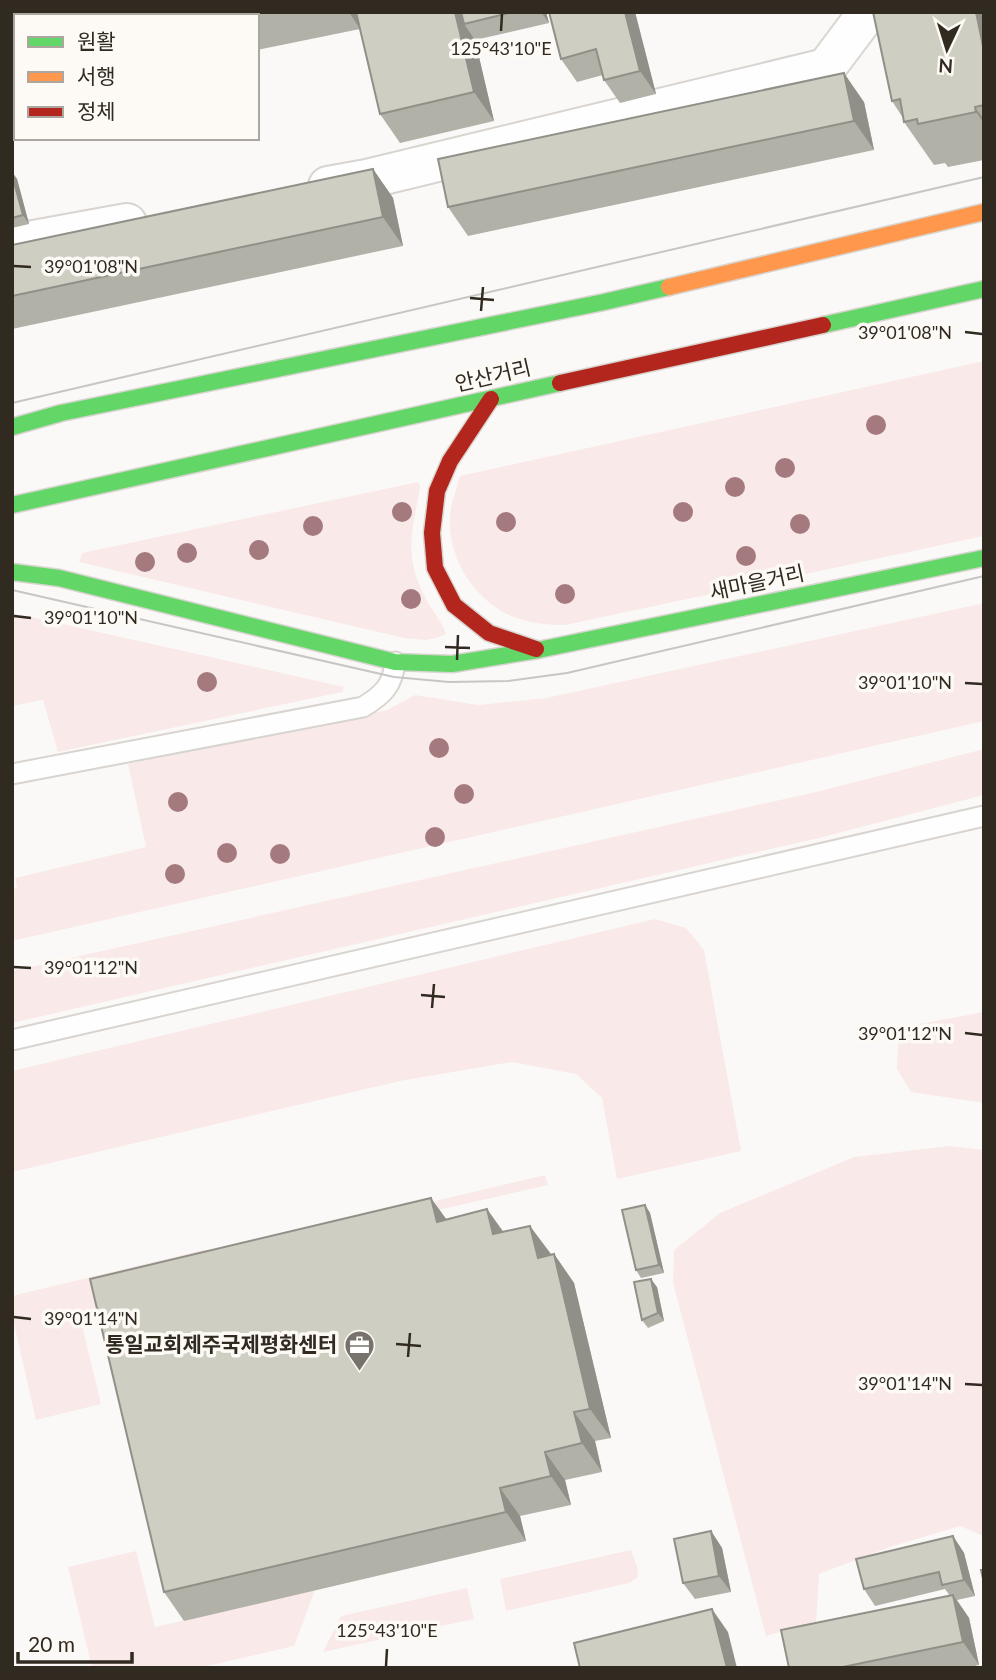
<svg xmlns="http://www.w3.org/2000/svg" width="996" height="1680" font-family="Lato,'Noto Sans KR',sans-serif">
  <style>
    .green { fill: #f9eae9 }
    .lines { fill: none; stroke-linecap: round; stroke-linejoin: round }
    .lane-casing { stroke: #d8d4cf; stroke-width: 23 }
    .street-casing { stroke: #d8d4cf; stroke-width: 42 }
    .fast-casing { stroke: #d8d4cf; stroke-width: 19 }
    .slow-casing { stroke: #d8d4cf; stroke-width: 19 }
    .jam-casing { stroke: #d8d4cf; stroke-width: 19 }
    .lane { stroke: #fefefe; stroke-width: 19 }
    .street { stroke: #fefefe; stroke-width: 38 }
    .fast { stroke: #63d668; stroke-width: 16 }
    .slow { stroke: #ff974d; stroke-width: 16 }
    .jam { stroke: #b3261e; stroke-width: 16 }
    .tram { stroke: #c6c6c5; stroke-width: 2 }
    .tree { fill: #a57a7f }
    .wall { fill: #b2b1a8 }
    .shaded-wall { fill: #919088 }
    .building { fill: #cfcec3; stroke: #919088; stroke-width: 2 }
    .ticks { fill: none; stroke: #302a21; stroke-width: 2.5 }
    .labels { text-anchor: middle; stroke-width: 7; stroke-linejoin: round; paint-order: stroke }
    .street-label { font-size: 21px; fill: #302a21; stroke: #fdfaf5 }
    .poi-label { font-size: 21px; font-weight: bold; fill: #302a21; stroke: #fdfaf5; text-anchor: end }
    .ticks-label { font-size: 18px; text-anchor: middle; fill: #302a21; stroke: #fdfaf5; stroke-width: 7; stroke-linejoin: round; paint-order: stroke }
  </style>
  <rect width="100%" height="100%" fill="#fbf9f7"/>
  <g class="green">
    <path d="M984 361V536L565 625C548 625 533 624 517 618 477 605 447 559 450 517 450 504 457 489 460 476Z"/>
    <path d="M418 482 420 487C413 531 403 552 424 595 430 609 441 619 446 634L437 638 425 640 404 638 79 562 82 553Z"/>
    <polygon points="984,603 984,721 12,941 12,889 17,888 15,878 146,847 128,764 387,710 415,695 478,705 546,698"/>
    <polygon points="12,613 50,621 344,687 342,692 58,752 43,700 12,706"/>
    <polygon points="984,749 984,795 819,838 12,1023 12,971 820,791"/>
    <polygon points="655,919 686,928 704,950 741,1151 617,1179 602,1098 576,1074 512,1062 400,1081 12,1172 12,1071"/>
    <polygon points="984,1012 984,1103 911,1092 897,1069 898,1044 919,1024"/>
    <polygon points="950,1146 984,1150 984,1536 960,1526 890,1547 819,1574 816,1622 766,1636 673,1283 674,1250 720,1213 854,1157"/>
    <polygon points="545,1175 548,1185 438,1210 435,1201"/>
    <polygon points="203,1250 233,1252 110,1307 79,1313 101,1404 36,1420 12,1315 12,1296"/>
    <polygon points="631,1550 638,1569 637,1578 629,1583 506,1611 500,1579"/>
    <polygon points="136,1551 155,1627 315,1590 294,1646 199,1668 92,1668 68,1567"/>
    <polygon points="467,1588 474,1619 323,1652 341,1616"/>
  </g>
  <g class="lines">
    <defs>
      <g id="lane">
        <path d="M12 774 363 707C383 695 393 685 395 662"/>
        <polyline points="12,1040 984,816"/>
      </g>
      <g id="street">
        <polyline points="328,186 367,179 826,68 868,12"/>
        <polyline points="12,244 127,223"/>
      </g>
      <g id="fast">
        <polyline points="823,325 984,289"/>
        <polyline points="12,427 61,413 604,302 669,287"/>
        <polyline points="12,505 560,383"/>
        <polyline points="12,572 59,578 395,662 452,664 538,650"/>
        <polyline points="538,650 984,558"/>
      </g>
      <polyline id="slow" points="669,287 984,212"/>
      <g id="jam">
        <polyline points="560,383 823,325"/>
        <polyline points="491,399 450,461 437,491 432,533 435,568 454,605 489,633 536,649"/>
      </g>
    </defs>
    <use href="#lane" class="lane-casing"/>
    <use href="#street" class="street-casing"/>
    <use href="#fast" class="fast-casing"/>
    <use href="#slow" class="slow-casing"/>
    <use href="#jam" class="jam-casing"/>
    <use href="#lane" class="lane"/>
    <use href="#street" class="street"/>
    <use href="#fast" class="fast"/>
    <use href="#slow" class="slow"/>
    <use href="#jam" class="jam"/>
    <g class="tram">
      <polyline points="12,403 984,177"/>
      <polyline points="12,590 394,677 449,682 508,681 567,673 984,576"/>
    </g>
  </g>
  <g class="tree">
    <circle cx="876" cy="425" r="10"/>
    <circle cx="785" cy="468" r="10"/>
    <circle cx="735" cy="487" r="10"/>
    <circle cx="402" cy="512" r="10"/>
    <circle cx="683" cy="512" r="10"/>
    <circle cx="506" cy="522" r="10"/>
    <circle cx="800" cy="524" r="10"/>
    <circle cx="313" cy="526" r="10"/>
    <circle cx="259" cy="550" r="10"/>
    <circle cx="187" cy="553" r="10"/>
    <circle cx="746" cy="556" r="10"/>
    <circle cx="145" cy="562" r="10"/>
    <circle cx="565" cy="594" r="10"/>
    <circle cx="411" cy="599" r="10"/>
    <circle cx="207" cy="682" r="10"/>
    <circle cx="439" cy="748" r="10"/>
    <circle cx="464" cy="794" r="10"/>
    <circle cx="178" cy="802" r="10"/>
    <circle cx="435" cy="837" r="10"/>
    <circle cx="227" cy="853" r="10"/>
    <circle cx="280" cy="854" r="10"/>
    <circle cx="175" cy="874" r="10"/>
  </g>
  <g class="wall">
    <polygon points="12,12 546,12 549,23 475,40 494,121 400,143 380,114 360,29 257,50 257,16 16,16 16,101 12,101"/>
    <polygon points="549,12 635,12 656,94 620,103 604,80 603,75 577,82 561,59"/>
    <polygon points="984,12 984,160 948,167 945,163 934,165 904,122 903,118 892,101"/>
    <polygon points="864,102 874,150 468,236 448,207"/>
    <polygon points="373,169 393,198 403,246 12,329 12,245"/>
    <polygon points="12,172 17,179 29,224 12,228"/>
    <polygon points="645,1205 650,1213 664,1273 641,1278 636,1270"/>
    <polygon points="487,1209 503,1231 551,1255 554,1254 574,1283 611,1438 595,1441 602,1472 565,1480 571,1505 520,1516 526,1541 184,1621 164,1592 446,1219"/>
    <polygon points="657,1287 664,1321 648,1328 642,1320"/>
    <polygon points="711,1531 722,1548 731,1592 695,1599 683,1583"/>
    <polygon points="953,1536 964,1553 975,1596 957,1600 969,1618 979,1665 967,1668 789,1668 950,1596 945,1589 875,1606 864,1589"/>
  </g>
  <g class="shaded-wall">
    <polygon points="349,12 357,12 360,29"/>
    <polygon points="455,12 469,12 464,24 475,40 494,121 474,92"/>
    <polygon points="541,12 546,12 549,23"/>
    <polygon points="625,12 635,12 656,94 640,71"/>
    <polygon points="976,12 984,12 984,51"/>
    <polygon points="844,73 864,102 874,150 854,121"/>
    <polygon points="975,107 984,120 984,123 976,112"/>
    <polygon points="373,169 393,198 403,246 383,217"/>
    <polygon points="12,172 17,179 29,224 23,215"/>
    <polygon points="431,1198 452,1227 437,1222"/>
    <polygon points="645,1205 650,1213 664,1273 659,1265"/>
    <polygon points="487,1209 507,1238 493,1234"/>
    <polygon points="530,1226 551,1254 558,1286 538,1258"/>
    <polygon points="554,1254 574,1283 611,1438 590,1409"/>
    <polygon points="651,1279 657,1287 664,1321 658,1313"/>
    <polygon points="574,1412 595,1441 602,1472 582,1443"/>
    <polygon points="545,1452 565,1480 571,1505 551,1476"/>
    <polygon points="500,1488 520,1516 526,1541 506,1512"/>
    <polygon points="711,1531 722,1548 731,1592 719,1576"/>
    <polygon points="953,1536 964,1553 975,1596 964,1580"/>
    <polygon points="953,1595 969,1618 979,1665 963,1642"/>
    <polygon points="712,1609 728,1632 737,1668 727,1668"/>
  </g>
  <g class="building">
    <polygon points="12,12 236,12 219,16 16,16 16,58 12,59"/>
    <polygon points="356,12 455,12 474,92 380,114"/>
    <polygon points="461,12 513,12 464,24"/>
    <polygon points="549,12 625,12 640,71 604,80 596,49 561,59"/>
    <polygon points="873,12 976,12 984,51 984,105 975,107 976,112 918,124 917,119 904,122 900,99 892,101"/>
    <polygon points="844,73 854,121 448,207 438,159"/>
    <polygon points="373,169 383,217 12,296 12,245"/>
    <polygon points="12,175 23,215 12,218"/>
    <polygon points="431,1198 437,1222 487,1209 493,1234 530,1226 538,1258 554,1254 590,1409 574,1412 582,1443 545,1452 551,1476 500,1488 506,1512 164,1592 90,1279"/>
    <polygon points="645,1205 659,1265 636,1270 622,1210"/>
    <polygon points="651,1279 658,1313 642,1320 634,1282"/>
    <polygon points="711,1531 719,1576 683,1583 674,1539"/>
    <polygon points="953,1536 964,1580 942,1585 939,1572 864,1589 856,1559"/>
    <polygon points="981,1570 984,1570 984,1583"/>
    <polygon points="953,1595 963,1642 838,1668 789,1668 781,1630"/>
    <polygon points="712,1609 727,1668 580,1668 574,1643"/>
  </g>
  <path class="ticks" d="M501 31 502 14M14 266 31 267M470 298 494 300M481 311 483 287M965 332 982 334M14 616 31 618M445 647 470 648M457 660 458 635M965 683 982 684M14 967 31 968M421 995 445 997M432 1008 434 984M965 1033 982 1035M14 1317 31 1319M396 1344 421 1346M408 1357 410 1333M965 1384 982 1385M386 1666 387 1649"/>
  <defs>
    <symbol id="office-pin" viewBox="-11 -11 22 30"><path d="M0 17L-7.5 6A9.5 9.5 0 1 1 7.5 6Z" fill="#77726c" stroke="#fdfaf5"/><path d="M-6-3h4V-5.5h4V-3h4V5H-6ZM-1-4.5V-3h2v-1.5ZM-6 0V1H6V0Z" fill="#fff"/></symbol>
  </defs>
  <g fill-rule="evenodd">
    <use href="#office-pin" x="342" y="1328" width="35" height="47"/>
  </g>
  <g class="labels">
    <g class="street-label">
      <text transform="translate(493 376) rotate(-13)" y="7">안산거리</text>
      <text transform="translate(757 583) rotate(-12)" y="7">새마을거리</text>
    </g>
    <g class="poi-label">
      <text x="337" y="1352">통일교회제주국제평화센터</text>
    </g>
  </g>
  <g class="ticks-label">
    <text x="501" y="55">125°43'10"E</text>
    <text x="91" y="273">39°01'08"N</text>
    <text x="905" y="339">39°01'08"N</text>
    <text x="91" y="624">39°01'10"N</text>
    <text x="905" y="689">39°01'10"N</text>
    <text x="91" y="974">39°01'12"N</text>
    <text x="905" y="1040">39°01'12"N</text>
    <text x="91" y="1325">39°01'14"N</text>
    <text x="905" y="1390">39°01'14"N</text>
    <text x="387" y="1637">125°43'10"E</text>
  </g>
  <rect width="996" height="1680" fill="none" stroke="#302a21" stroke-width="28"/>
  <rect x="14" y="14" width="245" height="126" fill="#fdfaf5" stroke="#aba7a0" stroke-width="2"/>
  <rect x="28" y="37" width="35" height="10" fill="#63d668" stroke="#aba7a0" stroke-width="2"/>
  <text x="77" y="49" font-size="21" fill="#302a21">원활</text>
  <rect x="28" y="72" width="35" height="10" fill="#ff974d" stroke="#aba7a0" stroke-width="2"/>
  <text x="77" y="84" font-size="21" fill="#302a21">서행</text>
  <rect x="28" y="107" width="35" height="10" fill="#b3261e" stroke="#aba7a0" stroke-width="2"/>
  <text x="77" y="119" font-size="21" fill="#302a21">정체</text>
  <g transform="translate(947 49) rotate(184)" stroke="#fdfaf5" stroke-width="5" paint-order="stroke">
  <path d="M0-5L12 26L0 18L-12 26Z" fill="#302a21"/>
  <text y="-10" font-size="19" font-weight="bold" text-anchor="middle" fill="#302a21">N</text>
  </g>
  <path d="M18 1652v10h114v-10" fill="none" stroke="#302a21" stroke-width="3.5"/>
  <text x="28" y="1652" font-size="21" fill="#302a21" stroke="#fdfaf5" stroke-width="5" paint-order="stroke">20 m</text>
</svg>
